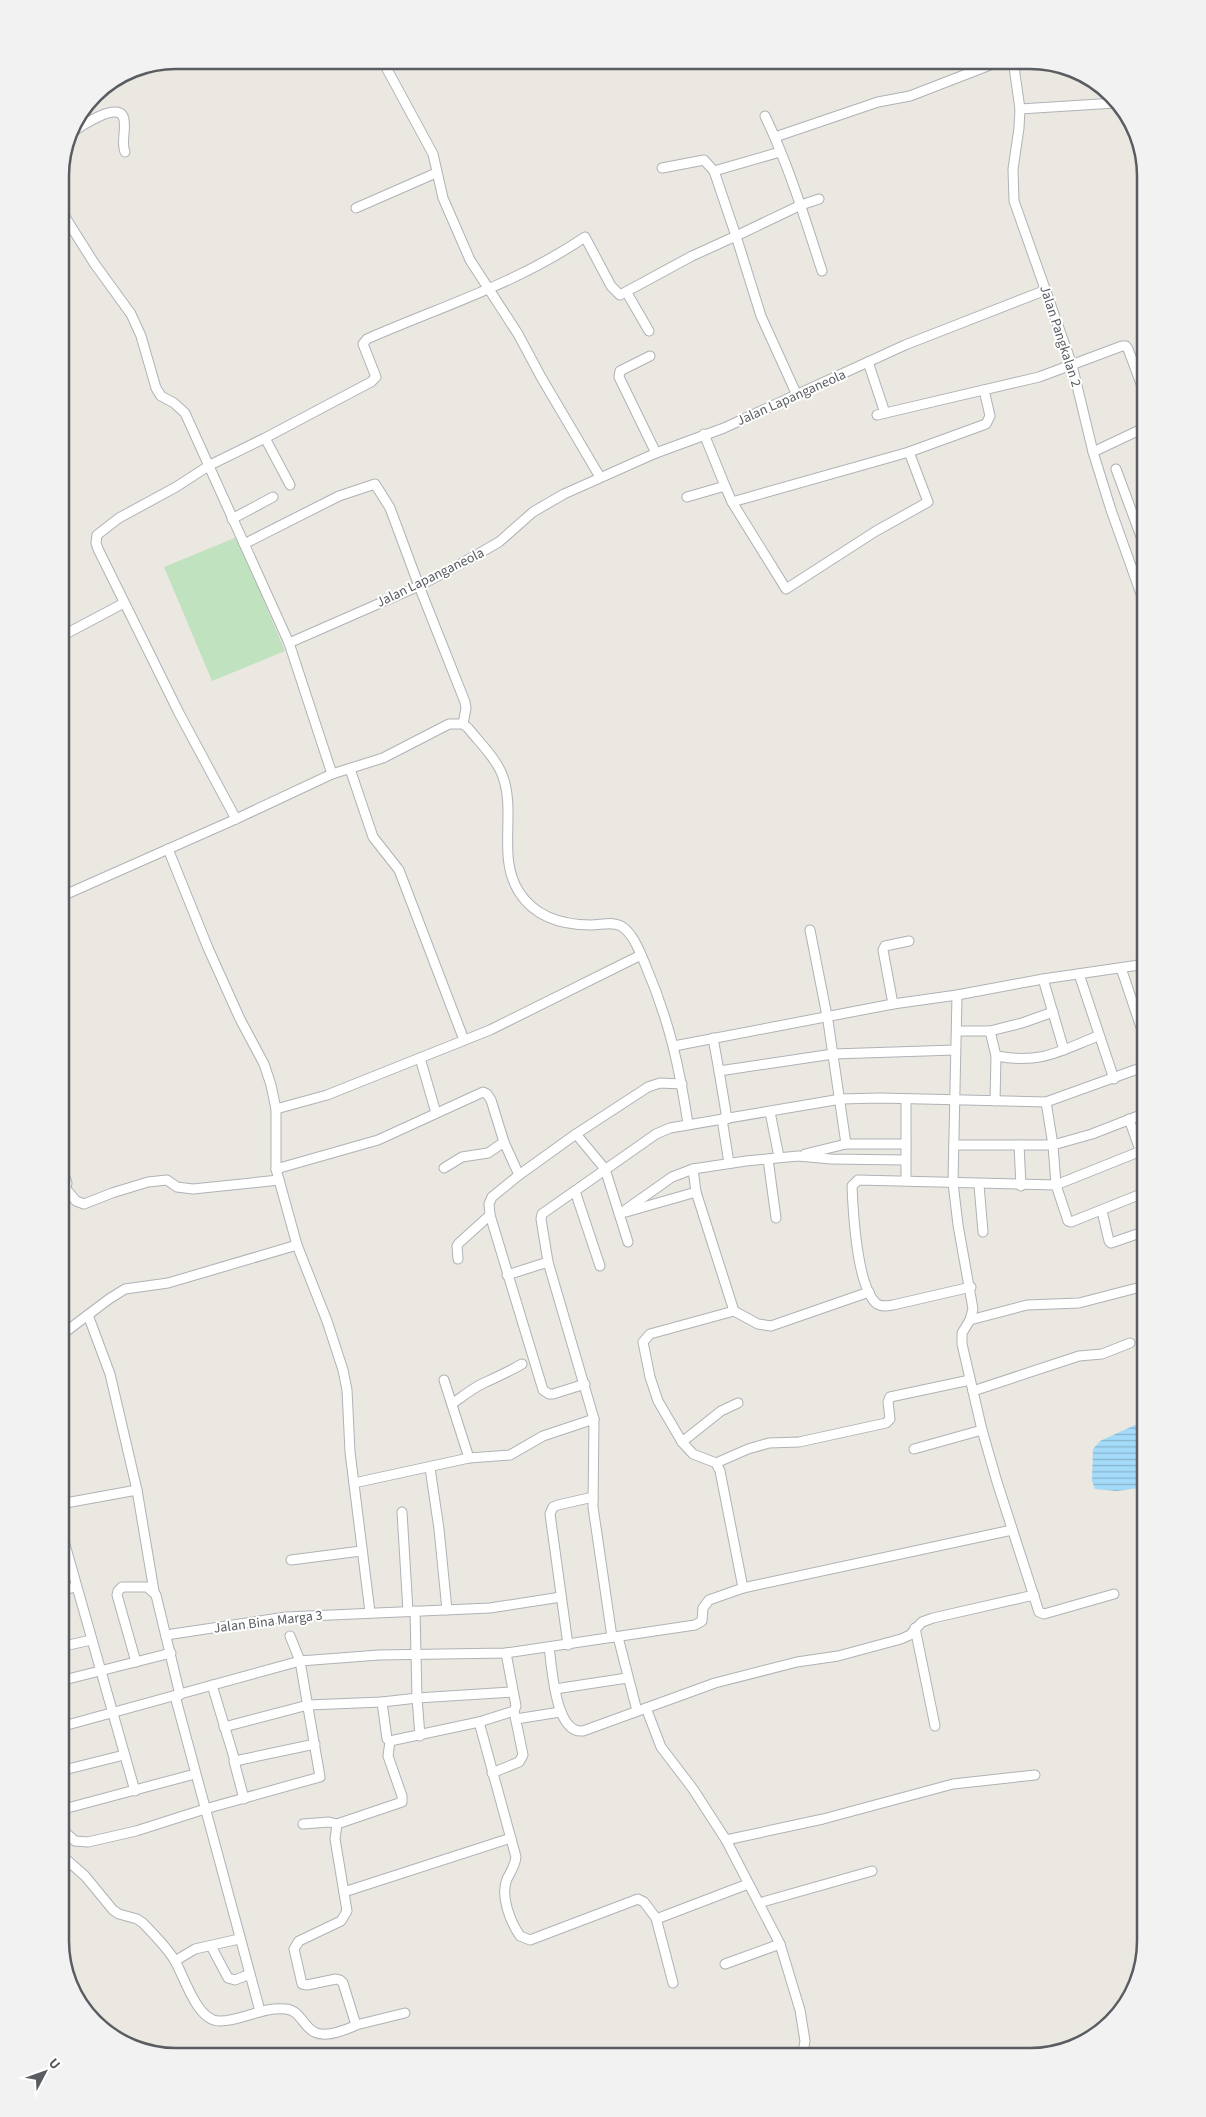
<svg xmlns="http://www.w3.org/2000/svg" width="1206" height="2117" font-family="'Source Sans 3',sans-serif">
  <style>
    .green { fill: #c1e2bf }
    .water { fill: url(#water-rules) }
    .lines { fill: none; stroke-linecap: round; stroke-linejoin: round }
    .minor-casing { stroke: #afb2b6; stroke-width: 11 }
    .minor { stroke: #fff; stroke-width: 9 }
    .labels { text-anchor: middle; stroke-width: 4; stroke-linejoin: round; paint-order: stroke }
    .street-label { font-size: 14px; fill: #595d61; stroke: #fff }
    .rim { fill: none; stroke: #595d61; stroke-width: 2.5 }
  </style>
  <defs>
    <pattern id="water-rules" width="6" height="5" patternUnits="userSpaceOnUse" patternTransform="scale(1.25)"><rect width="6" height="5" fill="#a4dbf9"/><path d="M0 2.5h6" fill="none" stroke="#89b5cd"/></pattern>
  </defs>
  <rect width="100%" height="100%" fill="#ebe8e1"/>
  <polygon class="green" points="237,537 285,651 212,681 164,567"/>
  <polygon class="water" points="1146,1420 1146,1487 1117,1491 1095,1489 1092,1481 1093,1449 1100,1441"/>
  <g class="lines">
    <defs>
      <g id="minor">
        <polyline points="382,60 433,154 443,198 470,260 518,334 541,377 600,477"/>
        <polyline points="1013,60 1020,109 1019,128 1013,169 1014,201 1072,365 1093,452 1111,510 1146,608"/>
        <polyline points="1020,109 1115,103"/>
        <path d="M765 116C789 166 805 219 822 271"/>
        <path d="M68 135C78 128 121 98 124 120 126 131 121 142 125 152"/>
        <polyline points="775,137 878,102 910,96 1003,60"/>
        <polyline points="714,171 780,152"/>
        <polyline points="356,208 436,173"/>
        <polyline points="60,209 94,263 131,314 141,336 156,388 161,396 174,403 185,413 289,643"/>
        <polyline points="627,293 649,331"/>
        <polyline points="650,356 620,371 619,377 656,453"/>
        <polyline points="868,362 885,413"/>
        <polyline points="796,393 761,316 736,236 801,205 819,199"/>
        <polyline points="877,415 1039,377 1122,346 1126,346 1128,349 1146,397"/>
        <polyline points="704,434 725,486"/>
        <polyline points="265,438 290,485"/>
        <polyline points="1093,452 1146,427"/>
        <polyline points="1116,469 1146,550"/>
        <polyline points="687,497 725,486 732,502 909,452 986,424 990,416 984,390"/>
        <polyline points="732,502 786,589 876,531 928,502 909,452"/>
        <polyline points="232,519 273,497"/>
        <polyline points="244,544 339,496 375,484 390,508 419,586 465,702 466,708 463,724"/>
        <polyline points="1133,571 1146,566"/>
        <polyline points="60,637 124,603"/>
        <polyline points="350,769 373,837 399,870 464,1040"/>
        <path d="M332 774 383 758 449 724H463L468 728C479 742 497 759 503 777 516 814 497 857 519 892 535 917 563 925 591 925 601 925 612 921 621 926 633 933 640 952 645 964 669 1020 679 1065 688 1124"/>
        <path d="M236 819 179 713 98 549 96 543 97 535 119 518 176 487 210 465 265 438 371 382 376 377 363 344 367 339C442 306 516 284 585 237L611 286 620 295 692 256 736 236 714 171 704 160 662 168"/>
        <polyline points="168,849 208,948 240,1019 264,1064 271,1085 276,1109 276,1169 297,1245 327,1321 343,1370 347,1390 350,1452 370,1612"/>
        <polyline points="60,897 236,819 332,774 289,643 419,586 464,562 499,542 533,512 564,494 656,453 724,428 905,345 1046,290"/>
        <polyline points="810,930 828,1021 846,1144"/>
        <polyline points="1121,968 1146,1042"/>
        <polyline points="1079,974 1114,1079"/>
        <polyline points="1043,979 1064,1050"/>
        <polyline points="957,995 953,1183 958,1225 973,1309 970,1320 962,1333 962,1344 982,1430 997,1482 1039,1612 1044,1614 1114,1594"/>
        <polyline points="893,1004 883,950 885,946 909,941"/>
        <polyline points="957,1031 990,1031 1022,1023 1053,1012"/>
        <polyline points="990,1031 996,1056 995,1101"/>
        <polyline points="713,1038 719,1071 833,1054 955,1050"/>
        <polyline points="674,1046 893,1004 957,995 1043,979 1146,964"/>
        <path d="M996 1056C1041 1064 1058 1052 1098 1036"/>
        <polyline points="420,1058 436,1113"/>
        <polyline points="719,1071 727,1119"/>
        <polyline points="1046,1102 1053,1145 1056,1185 1068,1221 1071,1222 1146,1192"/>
        <polyline points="276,1109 327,1095 490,1030 641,955"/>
        <polyline points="770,1112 779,1157"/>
        <polyline points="722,1119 729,1163"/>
        <polyline points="1129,1119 1146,1167"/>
        <polyline points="576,1134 605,1169 628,1242"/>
        <polyline points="954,1145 1053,1145 1092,1134 1146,1113"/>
        <polyline points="1019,1145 1021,1186"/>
        <polyline points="805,1154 846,1144 906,1144"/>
        <polyline points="768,1159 776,1218"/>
        <polyline points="444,1168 462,1157 488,1153 504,1142"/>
        <polyline points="276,1169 378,1140 483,1092 487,1094 491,1100 504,1142 519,1175"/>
        <polyline points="693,1169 696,1192 734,1311 650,1334 643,1342 650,1377 658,1401 682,1442 693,1454 716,1463 720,1471 743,1588"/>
        <polyline points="906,1180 906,1100"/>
        <polyline points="979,1185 983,1232"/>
        <polyline points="66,1189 76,1201 84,1204 112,1193 148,1182 167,1180 177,1187 193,1189 279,1180"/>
        <polyline points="575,1191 600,1266"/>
        <polyline points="60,1192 66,1189 67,1183 60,1164"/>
        <polyline points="1102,1211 1109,1241 1111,1243 1146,1231"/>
        <polyline points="626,1212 696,1192"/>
        <polyline points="621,1213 672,1177 693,1169 746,1161 798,1156 831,1159 905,1160"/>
        <polyline points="490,1215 543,1390 549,1394 553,1394 585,1384"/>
        <polyline points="458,1259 457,1246 459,1243 490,1215 489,1204 492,1197 519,1175 576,1134 648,1087 660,1083 682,1084"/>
        <polyline points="507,1275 548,1262"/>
        <path d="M971 1287 893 1305C887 1306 882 1307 877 1304 857 1288 853 1211 852 1186L858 1180 1056 1185 1146 1149"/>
        <polyline points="734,1311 758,1324 771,1326 869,1292"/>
        <polyline points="88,1315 110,1374 137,1490 154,1591"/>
        <polyline points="970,1320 1027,1305 1079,1303 1137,1288 1142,1288 1146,1293"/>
        <polyline points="60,1336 109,1299 125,1289 168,1283 297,1245"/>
        <polyline points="444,1380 469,1458"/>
        <polyline points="973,1391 1079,1356 1102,1354 1130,1343"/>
        <path d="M452 1404C463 1396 474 1387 486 1382 499 1376 510 1371 522 1364"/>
        <polyline points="682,1442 721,1411 738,1403"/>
        <polyline points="914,1449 982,1430"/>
        <polyline points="716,1463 748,1449 769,1443 799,1442 886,1423 890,1419 888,1402 890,1397 970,1380"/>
        <polyline points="430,1468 439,1529 447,1610"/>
        <polyline points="354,1483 469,1458 510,1455 543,1436 594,1419"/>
        <polyline points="60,1504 137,1490"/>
        <polyline points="402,1512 408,1611"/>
        <polyline points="60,1527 135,1791"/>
        <polyline points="291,1560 361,1551"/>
        <polyline points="60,1590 76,1587"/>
        <polyline points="415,1611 417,1698 420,1736"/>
        <polyline points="915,1628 935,1726"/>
        <polyline points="166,1635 286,1617 490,1608 561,1597"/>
        <polyline points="612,1637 593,1507 594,1419 548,1262 541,1219 542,1214 656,1134 670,1128 841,1099 880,1098 1046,1102 1146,1066"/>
        <polyline points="618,1637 637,1711"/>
        <polyline points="568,1645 550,1514 553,1507 558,1505 593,1497"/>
        <polyline points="60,1647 91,1640"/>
        <path d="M549 1647C552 1667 555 1734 583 1731L715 1683 797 1662 838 1656 901 1639 910 1635 922 1622 933 1618 1034 1595"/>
        <polyline points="136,1662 117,1595 118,1591 122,1587 147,1587 156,1595 180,1695"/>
        <polyline points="60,1681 171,1653"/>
        <polyline points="212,1685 235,1761 315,1744"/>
        <polyline points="555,1689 627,1678"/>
        <polyline points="175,1696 260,2011"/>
        <polyline points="646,1708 661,1747 693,1789 726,1840 780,1944 800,2010 805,2041 802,2057"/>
        <polyline points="516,1719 560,1712"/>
        <path d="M479 1722 516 1857C515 1866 511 1871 507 1879 500 1896 510 1921 520 1936L530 1940 638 1899 644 1902 656 1918H659L748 1884"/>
        <polyline points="60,1727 300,1661 379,1655 506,1653 695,1625 702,1621 703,1608 709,1600 743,1588 1012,1530"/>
        <polyline points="224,1727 308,1705 382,1702 417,1698 512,1692"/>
        <polyline points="390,1741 479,1722 514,1711 516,1706 506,1653"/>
        <polyline points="234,1761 244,1799"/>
        <polyline points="60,1771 124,1755"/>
        <polyline points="492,1773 519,1762 523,1755 514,1711"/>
        <polyline points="60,1810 195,1774"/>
        <polyline points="303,1824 329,1822 337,1824 402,1802 402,1796 388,1756 390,1741 387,1739 382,1702"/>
        <polyline points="60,1828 75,1841 88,1842 136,1831 205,1809 320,1777 300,1661 290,1636"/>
        <polyline points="726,1840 823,1819 953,1784 1035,1775"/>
        <path d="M60 1854 85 1876 113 1910 119 1914 137 1919 143 1923C154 1935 167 1947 175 1961 184 1976 197 2021 219 2021 240 2022 263 2006 286 2009 307 2011 302 2043 338 2032 344 2030 351 2028 356 2025L343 1983 340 1980 336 1979 307 1985 302 1984 294 1949 299 1941 341 1921 347 1911 335 1839 337 1824"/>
        <polyline points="344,1892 511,1838"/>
        <polyline points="759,1903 872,1871"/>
        <polyline points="656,1918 673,1983"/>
        <polyline points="211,1946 228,1978 235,1980 250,1974"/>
        <polyline points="175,1961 195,1949 239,1939"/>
        <polyline points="725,1964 780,1944"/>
        <polyline points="356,2025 405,2013"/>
      </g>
    </defs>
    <use href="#minor" class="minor-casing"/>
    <use href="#minor" class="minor"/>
  </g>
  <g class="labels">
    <g class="street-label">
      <text transform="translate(1061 336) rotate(72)" y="5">Jalan Pangkalan 2</text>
      <text transform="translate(791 397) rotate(-24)" y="5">Jalan Lapanganeola</text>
      <text transform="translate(430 577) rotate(-26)" y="5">Jalan Lapanganeola</text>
      <text transform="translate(268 1621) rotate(-7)" y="5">Jalan Bina Marga 3</text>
    </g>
  </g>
  <path d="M0 0H1206V2117H0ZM176 69H1030A107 107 0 0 1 1137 176V1941A107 107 0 0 1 1030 2048H176A107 107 0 0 1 69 1941V176A107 107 0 0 1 176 69Z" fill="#f2f2f2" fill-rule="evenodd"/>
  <path class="rim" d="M176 69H1030A107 107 0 0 1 1137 176V1941A107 107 0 0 1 1030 2048H176A107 107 0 0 1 69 1941V176A107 107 0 0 1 176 69Z"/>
  <g transform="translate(45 2072) rotate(49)" stroke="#ffffff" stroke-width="4" paint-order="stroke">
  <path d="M0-4L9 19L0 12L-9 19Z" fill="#595d61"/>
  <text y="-8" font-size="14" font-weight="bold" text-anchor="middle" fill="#595d61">U</text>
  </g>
</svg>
